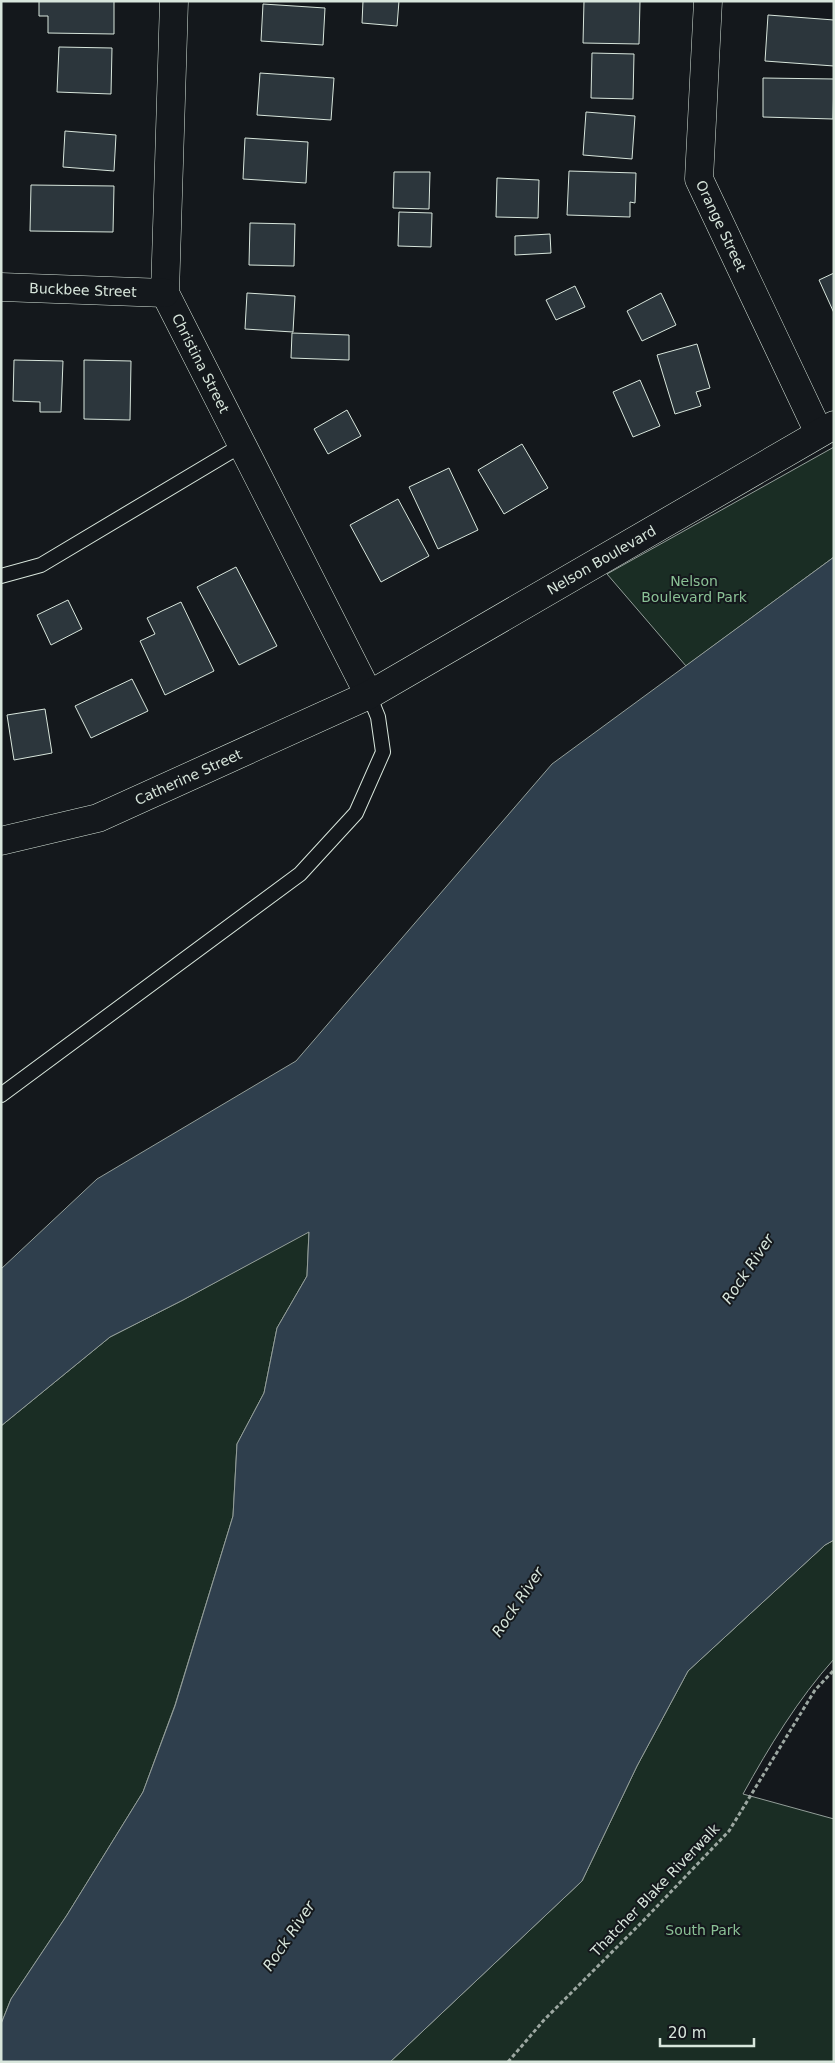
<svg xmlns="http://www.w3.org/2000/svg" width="835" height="2063" font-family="'DejaVu Sans',sans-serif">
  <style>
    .green { fill: #1a2d24; stroke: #939e99 }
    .water { fill: #2f3f4d; stroke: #939e99 }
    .building { fill: #2c363c; stroke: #d8e6dc }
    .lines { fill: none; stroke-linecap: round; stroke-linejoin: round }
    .service-casing { stroke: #d8e6dc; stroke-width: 16 }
    .minor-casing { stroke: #d8e6dc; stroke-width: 29 }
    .path { stroke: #9da8a2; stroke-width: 3; stroke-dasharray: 4 2.5; stroke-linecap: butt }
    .service { stroke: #14181c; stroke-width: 14 }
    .minor { stroke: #14181c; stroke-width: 28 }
    .labels { text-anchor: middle; stroke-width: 4; stroke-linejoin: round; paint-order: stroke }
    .street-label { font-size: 14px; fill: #d8e6dc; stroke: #14181c }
    .park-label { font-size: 14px; fill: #8ac095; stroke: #14181c }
    .water-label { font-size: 15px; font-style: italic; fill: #d8e6dc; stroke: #14181c }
  </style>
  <rect width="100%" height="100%" fill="#14181c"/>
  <g class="green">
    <polygon points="834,447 834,557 686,666 607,574"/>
    <polygon points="309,1231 307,1276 277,1328 264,1393 237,1444 233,1516 175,1705 143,1792 67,1915 11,1999 1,2024 1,1426 110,1337 183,1300"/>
    <path d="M834 1540V1659C798 1699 769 1747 743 1794L834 1819V2062H390L582 1881 637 1766 688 1671 825 1545Z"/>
  </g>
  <polygon class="water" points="834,557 834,1540 825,1545 688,1671 637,1766 582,1881 390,2062 1,2062 1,2024 11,1999 67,1915 143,1792 175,1706 233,1516 237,1444 264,1393 277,1328 307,1276 309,1232 183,1300 110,1337 1,1426 1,1269 97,1179 296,1061 552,764"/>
  <g class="building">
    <polygon points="39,1 114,1 114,34 48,33 48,16 39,16"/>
    <polygon points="363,1 399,1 397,26 362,23"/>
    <polygon points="584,1 640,1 639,44 583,43"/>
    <polygon points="263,4 325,8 323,45 261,41"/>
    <polygon points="768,15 834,20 834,66 765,61"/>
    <polygon points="59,47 112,48 111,94 57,92"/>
    <polygon points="592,53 634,54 633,99 591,98"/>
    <polygon points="260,73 334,78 331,120 257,115"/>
    <polygon points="763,78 834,79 833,119 763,117"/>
    <polygon points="586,112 635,116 632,159 583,155"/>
    <polygon points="65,131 116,135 114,171 63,167"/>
    <polygon points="245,138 308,142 306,183 243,179"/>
    <polygon points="569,171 636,173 635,203 630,202 630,217 567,215"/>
    <polygon points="394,172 430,172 429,209 393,208"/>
    <polygon points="497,178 539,180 538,218 496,217"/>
    <polygon points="31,185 114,186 113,232 30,231"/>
    <polygon points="399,212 432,213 431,247 398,246"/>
    <polygon points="250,223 295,224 294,266 249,265"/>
    <polygon points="550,234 551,253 515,255 515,236"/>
    <polygon points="834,273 834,313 819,280"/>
    <polygon points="575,286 585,307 556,320 546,300"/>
    <polygon points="247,293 295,296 293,332 245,329"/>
    <polygon points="661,293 676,325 642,341 627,311"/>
    <polygon points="292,333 349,335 349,360 291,358"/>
    <polygon points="697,344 710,388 696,392 701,406 675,414 657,355"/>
    <polygon points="14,360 63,361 61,412 40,412 40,402 13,401"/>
    <polygon points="84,360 131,361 130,420 84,419"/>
    <polygon points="640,380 660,426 633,437 613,392"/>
    <polygon points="347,410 361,436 328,454 314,429"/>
    <polygon points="522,444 548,488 504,514 478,470"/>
    <polygon points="449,468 478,530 438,549 409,487"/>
    <polygon points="398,499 429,556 381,582 350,525"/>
    <polygon points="236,567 277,646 239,665 197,587"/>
    <polygon points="68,600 82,629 51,645 37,615"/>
    <polygon points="181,602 214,671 165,695 140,641 155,634 147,618"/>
    <polygon points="132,679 148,711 91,738 75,706"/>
    <polygon points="45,709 52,753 14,760 7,715"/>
  </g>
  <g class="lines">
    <defs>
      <g id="service">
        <polyline points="1,576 41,565 242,445"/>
        <polyline points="1,1095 300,874 356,813 383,752 378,717 369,695"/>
      </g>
      <g id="minor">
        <path id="s1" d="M174 1 165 293 369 695"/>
        <path id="s2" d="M708 1 699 179 819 433"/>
        <path id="s3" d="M1 287 165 293"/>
        <path id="s4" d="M1 841 98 818 369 695 834 425"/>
      </g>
    </defs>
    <use href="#service" class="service-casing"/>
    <use href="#minor" class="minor-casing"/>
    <polyline class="path" points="508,2062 544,2020 643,1921 729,1831 815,1690 834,1670"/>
    <use href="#service" class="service"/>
    <use href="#minor" class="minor"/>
  </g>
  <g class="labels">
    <g class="street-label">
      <text dy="5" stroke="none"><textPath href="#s2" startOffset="230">Orange Street</textPath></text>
      <text dy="5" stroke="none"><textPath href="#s3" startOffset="82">Buckbee Street</textPath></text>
      <text dy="5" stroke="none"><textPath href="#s1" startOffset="371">Christina Street</textPath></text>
      <text dy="5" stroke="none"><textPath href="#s4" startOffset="666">Nelson Boulevard</textPath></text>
      <text dy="5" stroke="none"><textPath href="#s4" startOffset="199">Catherine Street</textPath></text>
      <text transform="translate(655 1890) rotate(-46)" y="5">Thatcher Blake Riverwalk</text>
    </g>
    <g class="park-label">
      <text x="694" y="586">Nelson<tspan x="694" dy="16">Boulevard Park</tspan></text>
      <text x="703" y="1935">South Park</text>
    </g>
    <g class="water-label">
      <text transform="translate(748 1269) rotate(-56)" y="5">Rock River</text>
      <text transform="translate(518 1602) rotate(-56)" y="5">Rock River</text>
      <text transform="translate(289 1936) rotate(-56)" y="5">Rock River</text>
    </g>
  </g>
  <rect width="835" height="2063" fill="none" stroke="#d8e6dc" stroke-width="5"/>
  <path d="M660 2038v8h94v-8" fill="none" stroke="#d8e6dc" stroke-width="2.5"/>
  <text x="668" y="2038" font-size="15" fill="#d8e6dc" stroke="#14181c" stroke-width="4" paint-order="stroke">20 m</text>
</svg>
